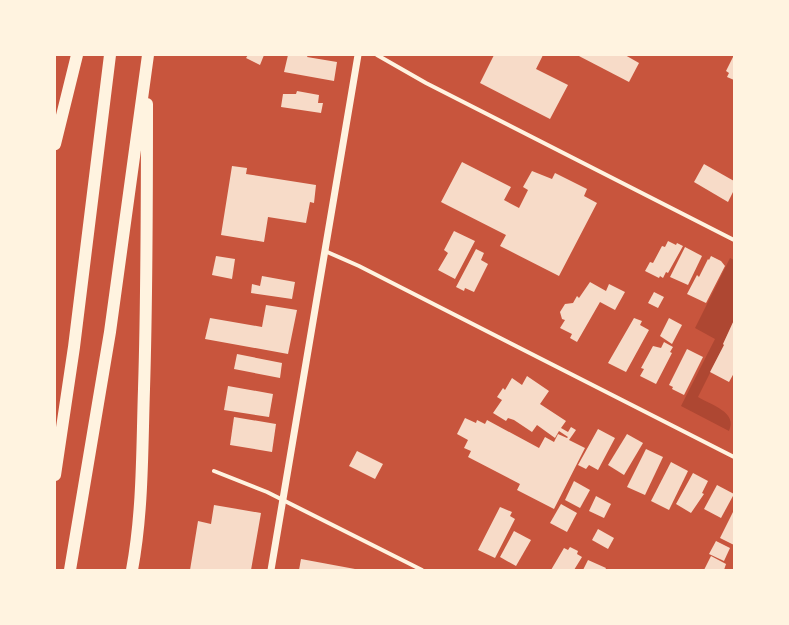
<svg xmlns="http://www.w3.org/2000/svg" width="789" height="625" font-family="Manrope,sans-serif">
  <style>
    .green { fill: #ae4732 }
    .building { fill: #f7dbc8 }
    .lines { fill: none; stroke-linecap: round; stroke-linejoin: round }
    .minor { stroke: #fff3e0; stroke-width: 4 }
    .tertiary { stroke: #fff3e0; stroke-width: 7 }
    .motorway { stroke: #fff3e0; stroke-width: 12 }
  </style>
  <rect width="100%" height="100%" fill="#c8553d"/>
  <path class="green" d="M730 258 734 260V321L723 344 724 345 698 397C711 405 738 412 729 431L681 406 715 339 695 328Z"/>
  <g class="building">
    <polygon points="248,55 264,55 260,65 246,58"/>
    <polygon points="288,55 308,55 307,57 337,62 334,81 284,72"/>
    <polygon points="494,55 543,55 536,69 568,85 550,119 480,83"/>
    <polygon points="577,55 625,55 639,63 629,82"/>
    <polygon points="734,55 734,80 727,77 729,73 726,71"/>
    <polygon points="297,91 319,95 318,103 323,103 321,113 281,107 283,94 296,94"/>
    <polygon points="462,162 511,187 504,200 519,208 528,190 523,187 532,171 552,179 555,173 587,189 584,196 597,203 559,276 500,246 506,235 441,202"/>
    <polygon points="704,164 734,181 734,190 728,202 694,182"/>
    <polygon points="232,166 247,168 246,174 316,185 314,203 310,202 306,223 268,217 264,242 221,235"/>
    <polygon points="454,231 475,241 455,279 438,270 448,253 444,250"/>
    <polygon points="668,241 676,245 677,243 683,246 668,273 666,272 663,278 660,276 659,278 645,271 650,262 653,263 662,246 665,247"/>
    <polygon points="685,247 702,256 688,285 670,277"/>
    <polygon points="476,249 484,253 481,260 488,264 474,292 465,288 464,291 456,287"/>
    <polygon points="216,256 235,259 232,279 212,275"/>
    <polygon points="711,256 721,261 725,266 706,303 687,294 697,275 699,277 708,259 709,260"/>
    <polygon points="262,276 295,282 292,299 251,293 252,284 260,286"/>
    <polygon points="590,282 606,291 609,284 625,292 615,310 600,302 577,342 570,338 572,334 560,328 565,320 562,319 560,312 565,304 573,303 577,296 579,298"/>
    <polygon points="654,292 664,297 658,308 648,303"/>
    <polygon points="266,305 297,310 288,354 205,339 210,318 262,327"/>
    <polygon points="634,318 642,321 640,325 649,330 626,372 608,363"/>
    <polygon points="669,318 682,325 672,344 660,336"/>
    <polygon points="734,320 734,373 729,382 710,372 724,345 723,344"/>
    <polygon points="664,342 673,347 670,352 672,353 656,384 640,376 644,369 641,368 653,346 661,348"/>
    <polygon points="687,349 703,357 684,395 672,389 673,387 669,385"/>
    <polygon points="237,354 282,363 280,378 234,369"/>
    <polygon points="527,376 549,391 540,404 566,421 561,428 568,432 571,427 576,430 569,440 585,448 554,509 517,490 520,484 468,457 471,451 464,448 468,440 457,434 465,418 476,423 477,420 485,424 487,420 539,448 545,437 554,442 558,434 567,438 568,437 559,431 555,438 537,425 532,432 514,420 508,418 506,421 493,413 502,400 497,397 503,388 505,390 512,378 522,385"/>
    <polygon points="228,386 273,394 269,417 224,410"/>
    <polygon points="234,417 276,424 272,452 230,445"/>
    <polygon points="598,429 615,438 598,470 589,465 586,469 578,465"/>
    <polygon points="627,434 643,443 624,475 608,465"/>
    <polygon points="646,449 663,457 645,495 627,487"/>
    <polygon points="357,451 383,464 375,479 349,466"/>
    <polygon points="671,462 688,471 669,510 651,501"/>
    <polygon points="693,473 708,481 702,493 704,494 691,513 676,504"/>
    <polygon points="574,481 590,490 580,508 565,500"/>
    <polygon points="717,485 734,494 721,518 704,509"/>
    <polygon points="596,496 611,504 604,518 589,511"/>
    <polygon points="561,504 577,513 567,532 550,523"/>
    <polygon points="214,505 261,513 251,570 190,570 198,521 211,524"/>
    <polygon points="500,507 512,512 510,516 515,519 495,558 478,550"/>
    <polygon points="734,510 734,545 720,538"/>
    <polygon points="598,529 614,538 608,549 592,540"/>
    <polygon points="514,531 531,540 516,566 500,557"/>
    <polygon points="716,541 730,548 724,561 709,554"/>
    <polygon points="570,547 578,551 577,554 582,557 574,570 551,570 564,548 568,550"/>
    <polygon points="711,556 726,564 724,570 704,570"/>
    <polygon points="301,559 355,569 355,570 299,570"/>
    <polygon points="588,560 606,568 605,570 583,570"/>
  </g>
  <g class="lines">
    <g class="minor">
      <polyline points="377,55 426,83 734,240"/>
      <polyline points="325,251 359,266 734,457"/>
      <polyline points="214,471 267,492 422,570"/>
    </g>
    <polyline class="tertiary" points="271,570 358,55"/>
    <g class="motorway">
      <polyline points="55,144 77,55"/>
      <polyline points="55,475 74,347 110,55"/>
      <polyline points="70,570 110,332 148,55"/>
      <path d="M132 570C143 511 142 449 144 389 147 294 147 199 147 104"/>
    </g>
  </g>
  <rect width="789" height="625" fill="none" stroke="#fff3e0" stroke-width="112"/>
</svg>
